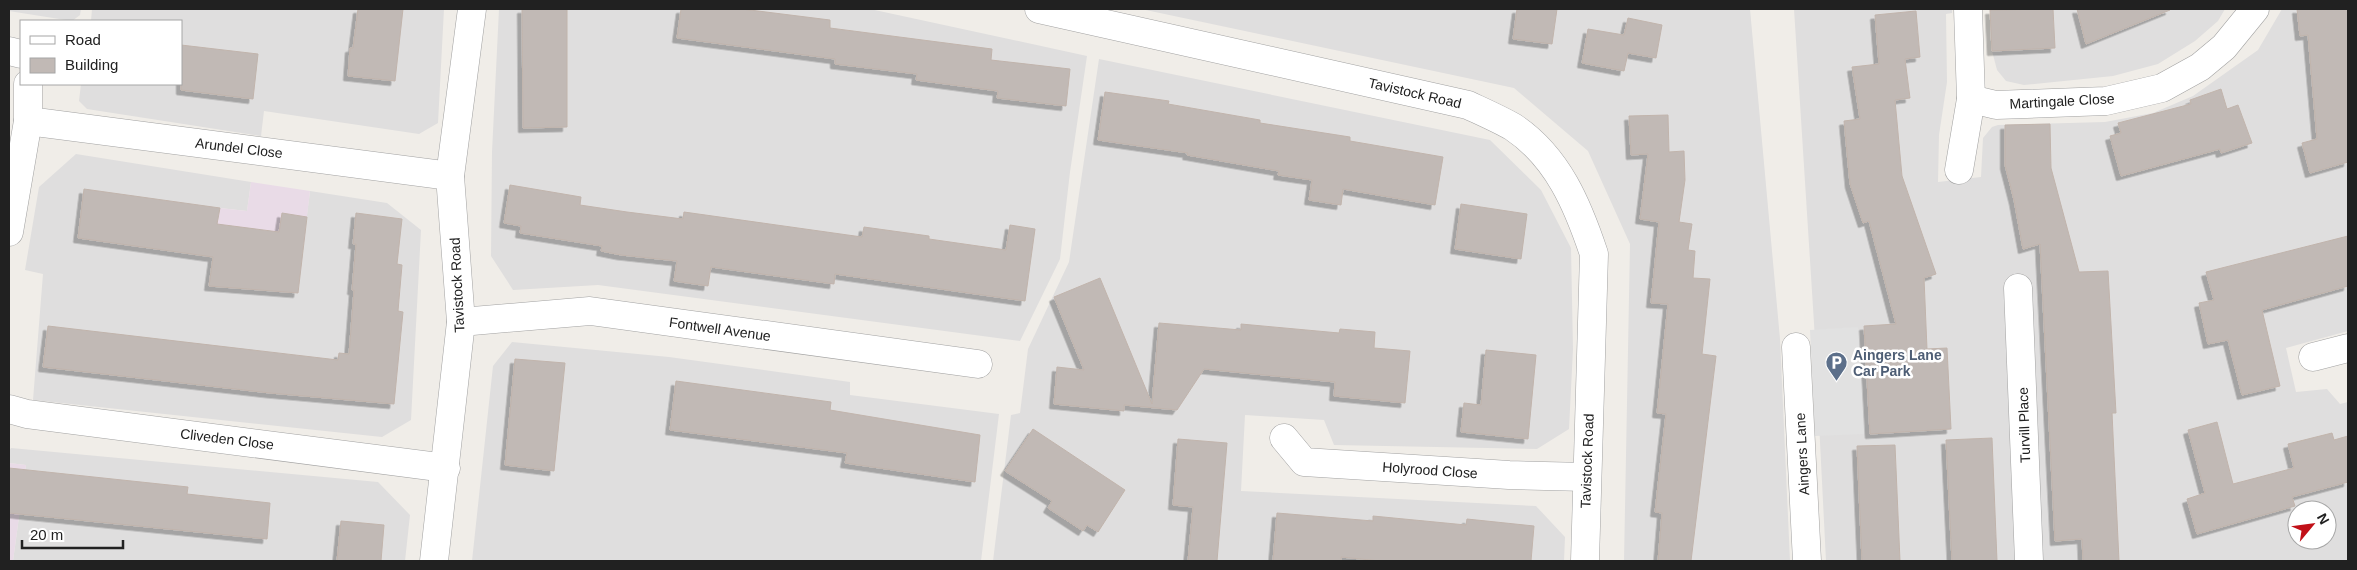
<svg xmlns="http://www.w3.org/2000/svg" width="2357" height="570" font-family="Helvetica,sans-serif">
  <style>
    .residential { fill: #dfdede; fill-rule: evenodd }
    .industrial { fill: #e9dbe7 }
    .parking { fill: #e1e1e1 }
    .building { fill: #c1b9b5; stroke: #c1b4ac; filter: url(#shadow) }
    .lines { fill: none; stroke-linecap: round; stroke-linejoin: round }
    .minor-casing { stroke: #a2a2a2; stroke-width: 29 }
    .minor { stroke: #fff; stroke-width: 28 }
    .labels { text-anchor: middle; stroke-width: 5; stroke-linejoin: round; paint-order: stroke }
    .street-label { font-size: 14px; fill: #212121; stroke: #fff }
    .service-label { font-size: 14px; font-weight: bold; fill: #4e5e75; stroke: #fff; text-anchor: start }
  </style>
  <defs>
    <filter id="shadow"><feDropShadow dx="-4.5" dy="4.5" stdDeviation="0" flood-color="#0004"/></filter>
  </defs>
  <rect width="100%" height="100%" fill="#f0ede8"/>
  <g class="residential">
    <polygon points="9,9 81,9 80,15 72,21 9,11"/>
    <polygon points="92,9 444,9 438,123 419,134 264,111 261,136 87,109 79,101 81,84 181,84 181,21 91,21"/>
    <polygon points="499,9 870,9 1087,56 1070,172 1060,259 1020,341 598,285 513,290 491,256 492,152"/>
    <polygon points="1141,9 1750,9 1780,339 1790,561 1624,561 1630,244 1588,151 1514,88"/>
    <path d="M1794 9H1952V13L1946 14 1947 82 1939 135 1938 182 1981 177 1983 138 1992 127 1998 125 2105 122 2153 113 2193 96 2258 50 2282 9H2348V331L2286 348 2296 392 2327 389 2340 404 2348 402V561H1826L1814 323ZM2297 510H2327V540H2297Z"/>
    <polygon points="1990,9 2225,9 2218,21 2195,41 2158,64 2113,76 2024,85 2006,81 1997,70 1992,51"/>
    <polygon points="1099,59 1490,140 1541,190 1571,248 1573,349 1569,429 1537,449 1334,445 1324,420 1245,415 1241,491 1536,506 1565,537 1564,561 993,561 1011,415 1020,413 1028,349 1069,262"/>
    <polygon points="76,154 251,182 247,211 220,208 210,286 297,293 310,191 387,203 421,230 411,420 382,437 33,400 43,274 25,270 39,187"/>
    <polygon points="512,342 669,357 850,382 850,395 999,414 981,561 472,561 493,366"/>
    <polygon points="11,448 378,482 410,515 405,561 13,561 26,465 9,463 9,451"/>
  </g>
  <g class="industrial">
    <polygon points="251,182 310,191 298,293 209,286 220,208 247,211"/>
    <polygon points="9,463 26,465 13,561 9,561"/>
  </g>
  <polygon class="parking" points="1858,327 1864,434 1815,436 1810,330"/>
  <g class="building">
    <polygon points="358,9 403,9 395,81 348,76 350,48 353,48"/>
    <polygon points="522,9 567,9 567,127 523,128"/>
    <polygon points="681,9 742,9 830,20 830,28 992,49 991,60 1070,69 1066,106 997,98 998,91 916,80 917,74 835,64 835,59 677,38"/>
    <polygon points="1517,9 1557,9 1552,44 1513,39"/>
    <polygon points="2053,9 2055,48 1992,51 1990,10"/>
    <polygon points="2077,9 2170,9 2170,10 2086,44"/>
    <polygon points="2297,9 2348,9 2348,162 2310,173 2302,143 2317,139 2308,35 2300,36"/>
    <polygon points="1916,11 1920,57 1905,59 1910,98 1895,100 1902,176 1936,274 1924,278 1927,349 1947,348 1951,429 1870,434 1864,326 1896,324 1869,221 1863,223 1850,184 1844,121 1860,119 1852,67 1879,64 1875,15"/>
    <polygon points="1628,18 1662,25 1656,58 1628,53 1624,71 1582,63 1588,29 1624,35"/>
    <polygon points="181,45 258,54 253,99 181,90"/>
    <polygon points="2221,89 2227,109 2238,105 2252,143 2221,153 2220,149 2121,176 2110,136 2121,133 2118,123 2191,104 2190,100"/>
    <polygon points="1105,92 1169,101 1168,104 1260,120 1260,123 1350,137 1350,141 1443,157 1435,205 1343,189 1341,205 1309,200 1312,180 1278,175 1279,171 1187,155 1188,153 1098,140"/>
    <polygon points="1668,115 1669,152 1684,151 1685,180 1679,222 1692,224 1688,250 1695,251 1693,278 1710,279 1702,354 1716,356 1691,561 1658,561 1662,513 1655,512 1666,414 1657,413 1668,304 1651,303 1659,222 1640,219 1648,154 1631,155 1629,116"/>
    <polygon points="2050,124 2051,168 2079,272 2108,271 2116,413 2112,413 2119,561 2083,561 2082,539 2055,541 2040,244 2023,249 2014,200 2005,165 2005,125"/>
    <polygon points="510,185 581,197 580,205 627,212 683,219 684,212 862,237 864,227 929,236 929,239 1006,250 1010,225 1035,229 1025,301 835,274 834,284 711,267 708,286 674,281 677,261 621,255 601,251 602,246 520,233 521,226 504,223"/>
    <polygon points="84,189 220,208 217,224 279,232 282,213 307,217 298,293 209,286 213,257 78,238"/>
    <polygon points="1461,204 1527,214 1521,259 1455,249"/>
    <polygon points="356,213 402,219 397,264 402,265 398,311 403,312 394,404 270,393 43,367 48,326 338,360 339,353 349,354 354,290 352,290 356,244 353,244"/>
    <polygon points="2348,236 2348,286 2262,310 2280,386 2242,395 2228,340 2208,344 2199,303 2214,300 2206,272"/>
    <polygon points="1100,278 1152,404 1159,323 1241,330 1241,324 1339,333 1340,329 1375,332 1374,348 1410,351 1405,403 1334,396 1335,382 1204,369 1177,410 1124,405 1124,411 1054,404 1057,367 1084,370 1054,297"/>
    <polygon points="1486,350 1536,355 1528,439 1461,432 1464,403 1481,405"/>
    <polygon points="515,359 565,363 554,471 505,465"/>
    <polygon points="676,381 831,402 830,410 980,435 975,482 845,463 847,453 670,430"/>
    <polygon points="2217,422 2233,484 2294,468 2288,444 2332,433 2334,440 2348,436 2348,482 2292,497 2295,506 2197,534 2187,499 2205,493 2188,430"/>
    <polygon points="1033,429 1125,490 1098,532 1087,525 1083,531 1048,508 1052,501 1005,471"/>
    <polygon points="1992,438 1997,561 1952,561 1946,440"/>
    <polygon points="1178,439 1227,443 1217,561 1188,561 1193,507 1173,505"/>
    <polygon points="1895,445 1900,561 1862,561 1857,446"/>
    <polygon points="9,468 188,487 187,494 270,503 267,539 9,513"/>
    <polygon points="1277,513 1373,521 1373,516 1466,525 1467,519 1534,526 1531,561 1380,561 1341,557 1341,561 1273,561"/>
    <polygon points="341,521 384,525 381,561 337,561"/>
  </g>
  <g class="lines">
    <defs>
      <g id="minor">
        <path d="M1039 9 1468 105C1483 112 1499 119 1513 127 1558 157 1578 206 1594 254L1585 561"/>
        <polyline points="1968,9 1971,99"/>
        <polyline points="9,51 21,54"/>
        <polyline points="28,121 450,176"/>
        <polyline points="1959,170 1971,99 1996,105 2106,101 2162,88 2200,67 2224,47 2255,9"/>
        <polyline points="9,232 28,121 28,84"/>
        <polyline points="2018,288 2029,561"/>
        <polyline points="461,322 590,311 978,364"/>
        <polyline points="1796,347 1807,561"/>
        <polyline points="2313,357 2348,348"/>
        <polyline points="9,409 27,414 446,468"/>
        <polyline points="1284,438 1304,462 1509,475 1586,477"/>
        <polyline points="434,561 461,322 450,176 472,9"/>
      </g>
    </defs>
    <use href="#minor" class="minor-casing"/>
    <use href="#minor" class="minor"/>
  </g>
  <defs>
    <symbol id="parking-pin" viewBox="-11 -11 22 30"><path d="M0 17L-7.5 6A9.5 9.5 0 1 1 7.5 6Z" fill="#5c6f8a" stroke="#fff"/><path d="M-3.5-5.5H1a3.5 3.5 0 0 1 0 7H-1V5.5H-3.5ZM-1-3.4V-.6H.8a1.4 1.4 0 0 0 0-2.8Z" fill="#fff"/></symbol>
  </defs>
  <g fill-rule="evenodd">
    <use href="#parking-pin" x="1824" y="350" width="25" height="34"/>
  </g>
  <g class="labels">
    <g class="street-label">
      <text transform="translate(1415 93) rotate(13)" y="5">Tavistock Road</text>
      <text transform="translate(2062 101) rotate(-3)" y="5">Martingale Close</text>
      <text transform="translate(239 148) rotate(7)" y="5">Arundel Close</text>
      <text transform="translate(457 285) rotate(-93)" y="5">Tavistock Road</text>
      <text transform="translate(720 329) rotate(8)" y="5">Fontwell Avenue</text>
      <text transform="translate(2024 425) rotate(-92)" y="5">Turvill Place</text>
      <text transform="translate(227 439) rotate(7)" y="5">Cliveden Close</text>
      <text transform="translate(1802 454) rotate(-93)" y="5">Aingers Lane</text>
      <text transform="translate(1587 461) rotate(-88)" y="5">Tavistock Road</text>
      <text transform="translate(1430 470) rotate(4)" y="5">Holyrood Close</text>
    </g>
    <g class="service-label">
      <text x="1853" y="360">Aingers Lane<tspan x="1853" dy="16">Car Park</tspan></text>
    </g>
  </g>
  <rect width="2357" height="570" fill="none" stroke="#212121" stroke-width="20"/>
  <rect x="20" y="20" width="162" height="65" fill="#ffffff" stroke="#a6a6a6"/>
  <rect x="30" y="36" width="25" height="8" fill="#ffffff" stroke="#a6a6a6"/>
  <text x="65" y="45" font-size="15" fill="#212121">Road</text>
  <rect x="30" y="58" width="25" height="15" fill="#c1b9b5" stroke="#a6a6a6"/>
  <text x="65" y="70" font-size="15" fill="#212121">Building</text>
  <g transform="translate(2312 525) rotate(61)"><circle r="24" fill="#ffffff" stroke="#a6a6a6"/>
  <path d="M0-4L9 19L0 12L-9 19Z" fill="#c11018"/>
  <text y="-8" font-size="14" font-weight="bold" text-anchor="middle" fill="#212121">N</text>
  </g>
  <path d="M22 540v8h101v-8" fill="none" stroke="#212121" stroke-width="2.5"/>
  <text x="30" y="540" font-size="15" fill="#212121" stroke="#ffffff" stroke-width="4" paint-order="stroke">20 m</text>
</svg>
